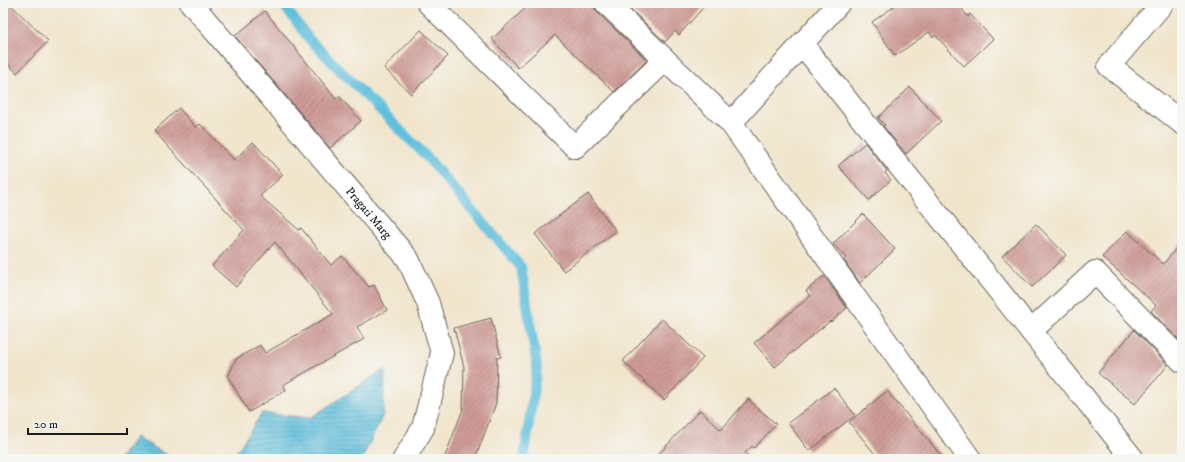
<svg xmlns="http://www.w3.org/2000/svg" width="1185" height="462" font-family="'IM FELL DW Pica',serif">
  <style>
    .water { fill: url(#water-rules); stroke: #3e6e7c }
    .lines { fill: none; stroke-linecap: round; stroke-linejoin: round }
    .stream { stroke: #5fbfdd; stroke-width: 10 }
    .building { fill: url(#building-hatch) }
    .minor-casing { stroke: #67625a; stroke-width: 24 }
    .minor { stroke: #fff; stroke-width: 22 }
    .labels { text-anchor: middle; stroke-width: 4; stroke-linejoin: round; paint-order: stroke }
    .street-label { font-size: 12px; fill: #1c1c1c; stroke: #f6f6f2 }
  </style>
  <defs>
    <pattern id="water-rules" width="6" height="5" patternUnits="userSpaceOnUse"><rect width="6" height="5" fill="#5fbfdd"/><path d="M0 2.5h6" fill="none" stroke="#4e9ab2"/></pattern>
    <pattern id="building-hatch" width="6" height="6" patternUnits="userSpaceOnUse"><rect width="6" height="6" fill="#cf9b97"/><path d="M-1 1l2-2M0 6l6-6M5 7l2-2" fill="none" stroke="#a77e7a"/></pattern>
  </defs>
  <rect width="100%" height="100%" fill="#f6f6f2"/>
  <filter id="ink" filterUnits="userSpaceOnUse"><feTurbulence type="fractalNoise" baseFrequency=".025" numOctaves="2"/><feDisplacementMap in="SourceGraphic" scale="8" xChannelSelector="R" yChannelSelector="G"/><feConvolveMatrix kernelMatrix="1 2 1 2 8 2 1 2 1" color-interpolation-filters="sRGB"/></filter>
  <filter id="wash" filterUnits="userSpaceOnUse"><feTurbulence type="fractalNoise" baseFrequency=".012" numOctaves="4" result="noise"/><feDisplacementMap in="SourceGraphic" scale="16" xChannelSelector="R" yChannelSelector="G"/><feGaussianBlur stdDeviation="0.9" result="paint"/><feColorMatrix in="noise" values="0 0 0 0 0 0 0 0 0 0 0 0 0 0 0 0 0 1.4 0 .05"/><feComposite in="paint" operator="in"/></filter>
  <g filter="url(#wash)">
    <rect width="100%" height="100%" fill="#f1e5cc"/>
    <g class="water">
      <polygon points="385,369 383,415 362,459 232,459 262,413 310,418"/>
      <polygon points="136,437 169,456 181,459 119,459"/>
    </g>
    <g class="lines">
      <polyline class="stream" points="282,3 310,40 426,156 521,267 537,366 524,459"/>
    </g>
    <g id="blocks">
      <g class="building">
        <polygon points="3,3 9,3 48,41 17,73 3,59"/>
        <polygon points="531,3 594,3 594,7 597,12 647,60 614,92 555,35 518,68 492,39"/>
        <polygon points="624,3 707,3 679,35 675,31 665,42"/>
        <polygon points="899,3 970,3 962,9 968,17 970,14 993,39 964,66 935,35 933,37 929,32 895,56 872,22"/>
        <polygon points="265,11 336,99 339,96 361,121 330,148 235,36"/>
        <polygon points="421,30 448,56 411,94 384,68"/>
        <polygon points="910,87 941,121 906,154 883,126 885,125 878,118"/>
        <polygon points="179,108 196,128 200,124 234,160 253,142 283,175 260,196 299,230 301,228 331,265 342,256 369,287 374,285 387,310 357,327 364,339 283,385 286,390 249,412 228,377 236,359 260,345 265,353 333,314 275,242 236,287 212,266 244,230 154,131"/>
        <polygon points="865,143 887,171 885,173 891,180 869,200 838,166"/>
        <polygon points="588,194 616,231 564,271 535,234"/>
        <polygon points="863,214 895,249 860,283 844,260 846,258 833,244"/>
        <polygon points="1036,224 1066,255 1032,287 1002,256"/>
        <polygon points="1127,231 1163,264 1182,241 1182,343 1151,311 1156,305 1102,257"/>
        <polygon points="824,276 847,308 831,322 830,321 775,367 754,343 810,296 806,291"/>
        <polygon points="491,318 501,357 497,358 496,403 475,459 444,459 463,409 464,367 454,328"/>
        <polygon points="662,319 703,358 664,400 623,361"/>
        <polygon points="1134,330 1168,365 1135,404 1098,373"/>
        <polygon points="834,388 855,415 809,451 788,423"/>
        <polygon points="887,391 944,459 879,459 849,422"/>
        <polygon points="748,399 776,424 754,448 752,446 745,453 751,459 654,459 700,410 721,430"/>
      </g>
    </g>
  </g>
  <g filter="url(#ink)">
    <use href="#blocks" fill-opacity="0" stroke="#67625a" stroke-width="1"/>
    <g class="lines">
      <defs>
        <g id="minor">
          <path id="s1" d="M191 3 408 259 428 303 442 353 423 428 404 459"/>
          <polyline points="428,3 575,147 665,60"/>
          <polyline points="606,3 731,123 970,459"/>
          <polyline points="1163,3 1109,66 1182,123"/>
          <polyline points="802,44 1133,459"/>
          <polyline points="731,123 839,3"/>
          <polyline points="1031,331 1095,272 1182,361"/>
        </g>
      </defs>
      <use href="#minor" class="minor-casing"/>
      <use href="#minor" class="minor"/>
    </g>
  </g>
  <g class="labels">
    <g class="street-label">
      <text dy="4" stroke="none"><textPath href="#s1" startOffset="275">Pragati Marg</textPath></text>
    </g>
  </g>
  <rect width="1185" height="462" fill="none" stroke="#f6f6f2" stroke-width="16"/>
  <path d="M28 428v6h99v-6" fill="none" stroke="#1c1c1c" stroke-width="2"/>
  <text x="34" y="428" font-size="12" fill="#1c1c1c" stroke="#f6f6f2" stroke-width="3" paint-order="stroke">20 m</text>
</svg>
